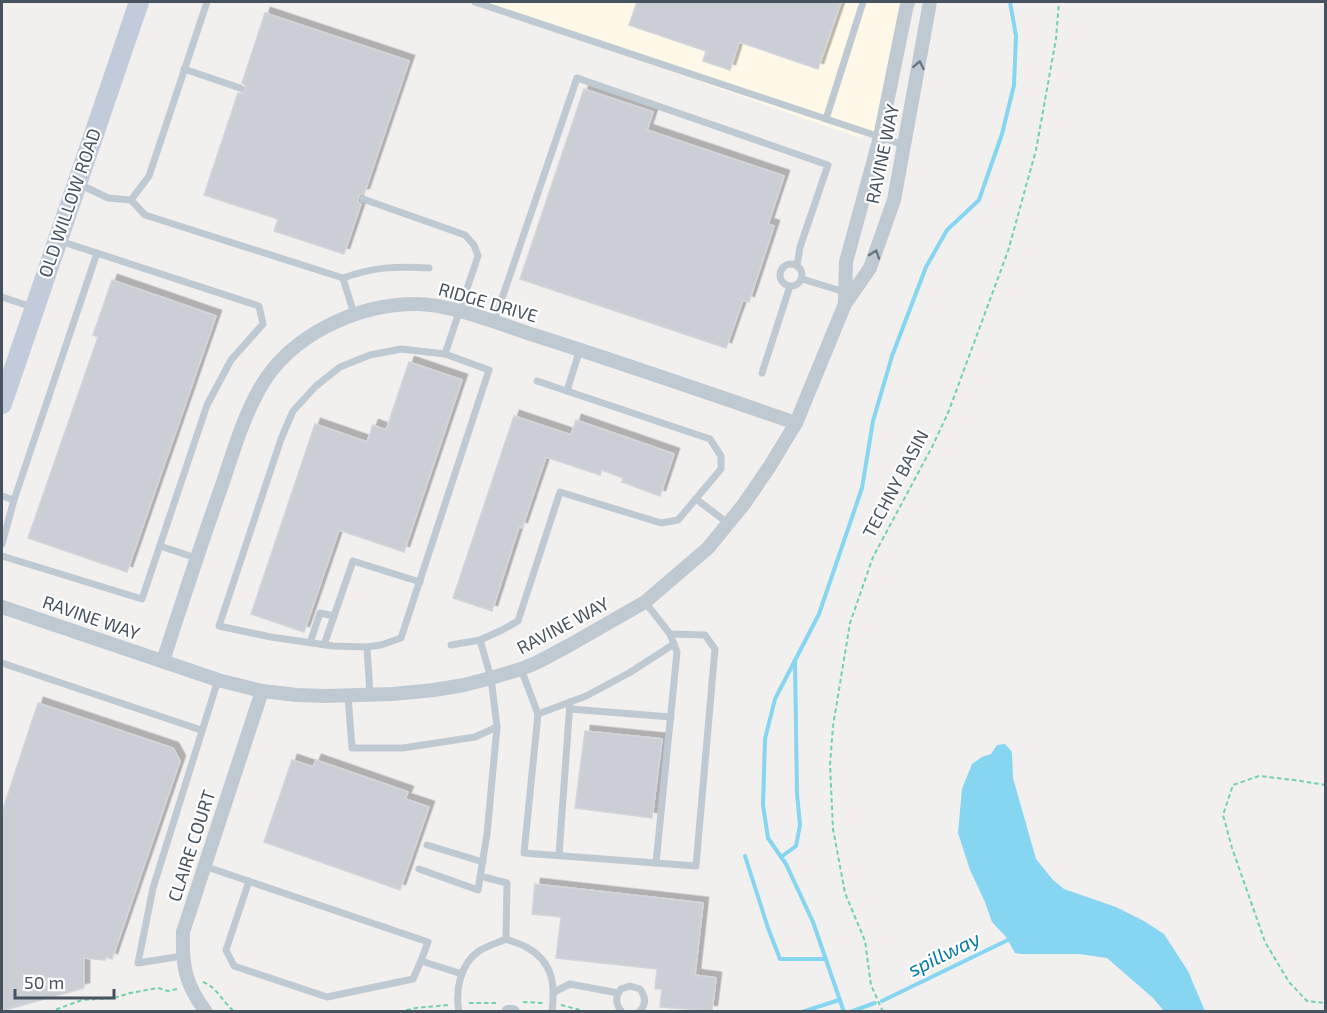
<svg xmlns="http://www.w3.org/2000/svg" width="1327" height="1013" font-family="'Exo 2',sans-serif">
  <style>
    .commercial { fill: #fdf8e8 }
    .water { fill: #86d5f1 }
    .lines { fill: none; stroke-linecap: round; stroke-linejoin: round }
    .stream { stroke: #86d5f1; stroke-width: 4 }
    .building { fill: #cbced4; stroke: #d3d5db; stroke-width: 1.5; filter: url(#shadow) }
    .path { stroke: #71d2a7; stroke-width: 2; stroke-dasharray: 4.5 3; stroke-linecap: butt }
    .lane { stroke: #bfc9d2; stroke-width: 7 }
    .street { stroke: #bfc9d2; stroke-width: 14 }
    .secondary { stroke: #c1cbd9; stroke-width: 20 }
    .oneway { stroke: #6a7681 }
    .labels { text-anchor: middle; stroke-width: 4.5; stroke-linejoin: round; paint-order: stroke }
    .street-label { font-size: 18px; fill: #46525e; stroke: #fff }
    .water-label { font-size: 20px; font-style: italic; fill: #057aa4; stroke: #fff }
  </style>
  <defs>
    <filter id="shadow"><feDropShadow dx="5.5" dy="-5.5" stdDeviation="0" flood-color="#0004"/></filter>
  </defs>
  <rect width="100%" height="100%" fill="#f2efef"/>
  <polygon class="commercial" points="472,2 901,2 874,132 860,138"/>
  <polygon class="water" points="1005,744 1012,752 1013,778 1036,859 1053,880 1064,889 1116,907 1144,921 1164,934 1188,971 1205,1011 1164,1011 1153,998 1107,958 1079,954 1022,954 1015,953 1006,937 992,922 985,902 970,870 958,833 962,789 972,764 982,757 991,754 997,745"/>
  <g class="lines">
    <g class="stream">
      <polyline points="745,856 768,928 780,959 825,959"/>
      <polyline points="781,857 796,846 800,825 797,794 795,660"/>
      <polyline points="882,1001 1012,938"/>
      <polyline points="802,1012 839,1000"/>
      <polyline points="844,1012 813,922 786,864 768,838 763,805 765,739 775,699 819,614 862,488 873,421 892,356 926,267 947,230 979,200 1002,134 1014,85 1016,36 1010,2"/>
      <polyline points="850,1012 875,1003"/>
    </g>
  </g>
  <g class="building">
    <polygon points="637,2 841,2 818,69 739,42 730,70 703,61 706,51 629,25"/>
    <polygon points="265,13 409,61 364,194 360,194 358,198 358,202 361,204 344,254 274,231 278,219 204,195 238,93 243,93 245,89 245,85 242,83"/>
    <polygon points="584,89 653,112 647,130 784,176 768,224 774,226 749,302 743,300 726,348 520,279"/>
    <polygon points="112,280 216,316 127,572 28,538 98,337 93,335"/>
    <polygon points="409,362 462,380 404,552 339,530 304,632 251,614 315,424 367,442 373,425 386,430"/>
    <polygon points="514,416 571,435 576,420 674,454 660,496 622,482 623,478 602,470 600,475 546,457 522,528 519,527 492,611 453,598"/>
    <polygon points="38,703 173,748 180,761 112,959 106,957 105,960 84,958 84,988 2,1011 2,812"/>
    <polygon points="585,731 662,739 652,818 575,808"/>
    <polygon points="292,760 313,767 316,760 408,792 405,799 429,807 400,890 264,842"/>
    <polygon points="535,884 703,903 695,975 716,978 712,1011 660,1007 662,989 655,989 657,969 556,958 561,917 532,914"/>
  </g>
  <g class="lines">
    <g class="path">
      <polyline points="1326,785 1294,780 1259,776 1233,785 1223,815 1232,848 1265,942 1289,982 1307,1001 1326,1003"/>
      <path d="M203 982C217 987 223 1003 235 1012"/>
      <polyline points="523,1002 544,1003"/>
      <polyline points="469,1003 499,1003"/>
      <polyline points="561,1005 588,1012"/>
      <polyline points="49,1012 82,1000 114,998 130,993 158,988 168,991 177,989"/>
      <polyline points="399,1012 416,1008 448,1005"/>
      <polyline points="883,1012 871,985 865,941 845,893 833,829 830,765 833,726 850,623 873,557 932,447 948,413 1008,251 1036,150 1056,39 1059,2"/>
    </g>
    <g class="lane">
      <polyline points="475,2 904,145"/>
      <polyline points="184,69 240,88"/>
      <polyline points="826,119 863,2"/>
      <polyline points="79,184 108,198 131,200 149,176 207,2"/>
      <polyline points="363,199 465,235 474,245 478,256 445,354 489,370 401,638 381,645 367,647 370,695"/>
      <polyline points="131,200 145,215 343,278 354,314"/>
      <circle cx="791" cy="275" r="11"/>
      <path d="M343 278C373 267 396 266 429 268"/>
      <polyline points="802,279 845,292"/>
      <polyline points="2,297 32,307"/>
      <polyline points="494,322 577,78 828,165 800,247 797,266"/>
      <polyline points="762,373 790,286"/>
      <polyline points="567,391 580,349"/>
      <polyline points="2,496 14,500 2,544"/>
      <polyline points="696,499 729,524"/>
      <polyline points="14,500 97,253"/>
      <polyline points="160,546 196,558"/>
      <polyline points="2,556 142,599 207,405 231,360 263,324 259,306 60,241"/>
      <polyline points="645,602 670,634 677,652 656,863"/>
      <polyline points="480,640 502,630 518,621 560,492 661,523 678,520 721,469 721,456 710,439 537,381"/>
      <polyline points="310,643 320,613 334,616"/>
      <polyline points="324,645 353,561 420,582"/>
      <polyline points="367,647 333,646 271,637 219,626 281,439 293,411 316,386 340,367 370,355 401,349 445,354"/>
      <polyline points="2,663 201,730"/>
      <polyline points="521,669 538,714 586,696 629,673 674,644"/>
      <polyline points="348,696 352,748 403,748 475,737 497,727"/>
      <polyline points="570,709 671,717"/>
      <polyline points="538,714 524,853 696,866 715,649 705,635 670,634"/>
      <polyline points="427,845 483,862"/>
      <polyline points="559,855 570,702"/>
      <polyline points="204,866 428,942 421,961 462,974"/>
      <polyline points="419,869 478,890 487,834 497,727 491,678 480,640 451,645"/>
      <polyline points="480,876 507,883 506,939"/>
      <polyline points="249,881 226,950 234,966 327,997 413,979 421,961"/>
      <polyline points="182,956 138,963 153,888 218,680"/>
      <polyline points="554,992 570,984 618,993"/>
      <path d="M459 1012C455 991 460 964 479 951 487 946 497 943 506 939 513 942 522 944 528 948 554 963 555 986 552 1012"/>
      <path d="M622 1012C615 1004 615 997 621 989L630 986 640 989C646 997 646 1005 639 1012"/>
    </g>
    <g class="street">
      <polyline points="845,304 846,262 880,137 906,9 908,2"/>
      <polyline points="2,607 218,680 262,691 297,695 325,696 393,694 434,690 464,685 491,678 521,669 536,663 568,646 645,602 708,548 744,504 770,466 796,423 845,304 870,268 894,200 930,2"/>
      <path d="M163 661C182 602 201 544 222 485 233 452 243 418 260 388 290 335 357 304 416 304 451 304 500 324 534 335 622 363 709 393 796 423"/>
      <path d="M206 1012C185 984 182 966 183 932L262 691"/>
      <polyline points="508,1012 513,1012"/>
    </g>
    <polyline class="secondary" points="2,404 139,2"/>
  </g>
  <defs><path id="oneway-chevron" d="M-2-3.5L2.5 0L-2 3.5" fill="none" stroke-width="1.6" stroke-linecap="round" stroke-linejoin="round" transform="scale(1.5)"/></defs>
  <g class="oneway">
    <use href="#oneway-chevron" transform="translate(919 65) rotate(-79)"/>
    <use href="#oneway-chevron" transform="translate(875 254) rotate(-71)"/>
  </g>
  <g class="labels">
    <g class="street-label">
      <text transform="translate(883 154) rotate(-78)" y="6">RAVINE WAY</text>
      <text transform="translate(70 203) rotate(-71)" y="6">OLD WILLOW ROAD</text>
      <text transform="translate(488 303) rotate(16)" y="6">RIDGE DRIVE</text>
      <text transform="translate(896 484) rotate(-62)" y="6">TECHNY BASIN</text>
      <text transform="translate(91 618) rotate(19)" y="6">RAVINE WAY</text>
      <text transform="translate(563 626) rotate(-28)" y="6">RAVINE WAY</text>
      <text transform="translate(192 846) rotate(-72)" y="6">CLAIRE COURT</text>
    </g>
    <g class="water-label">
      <text transform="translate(944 954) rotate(-26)" y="7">spillway</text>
    </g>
  </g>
  <rect width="1327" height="1013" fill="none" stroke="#46525e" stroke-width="6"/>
  <path d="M15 989v9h99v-9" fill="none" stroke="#46525e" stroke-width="3"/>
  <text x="24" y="989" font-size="18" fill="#46525e" stroke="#ffffff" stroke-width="4.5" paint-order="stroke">50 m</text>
</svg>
